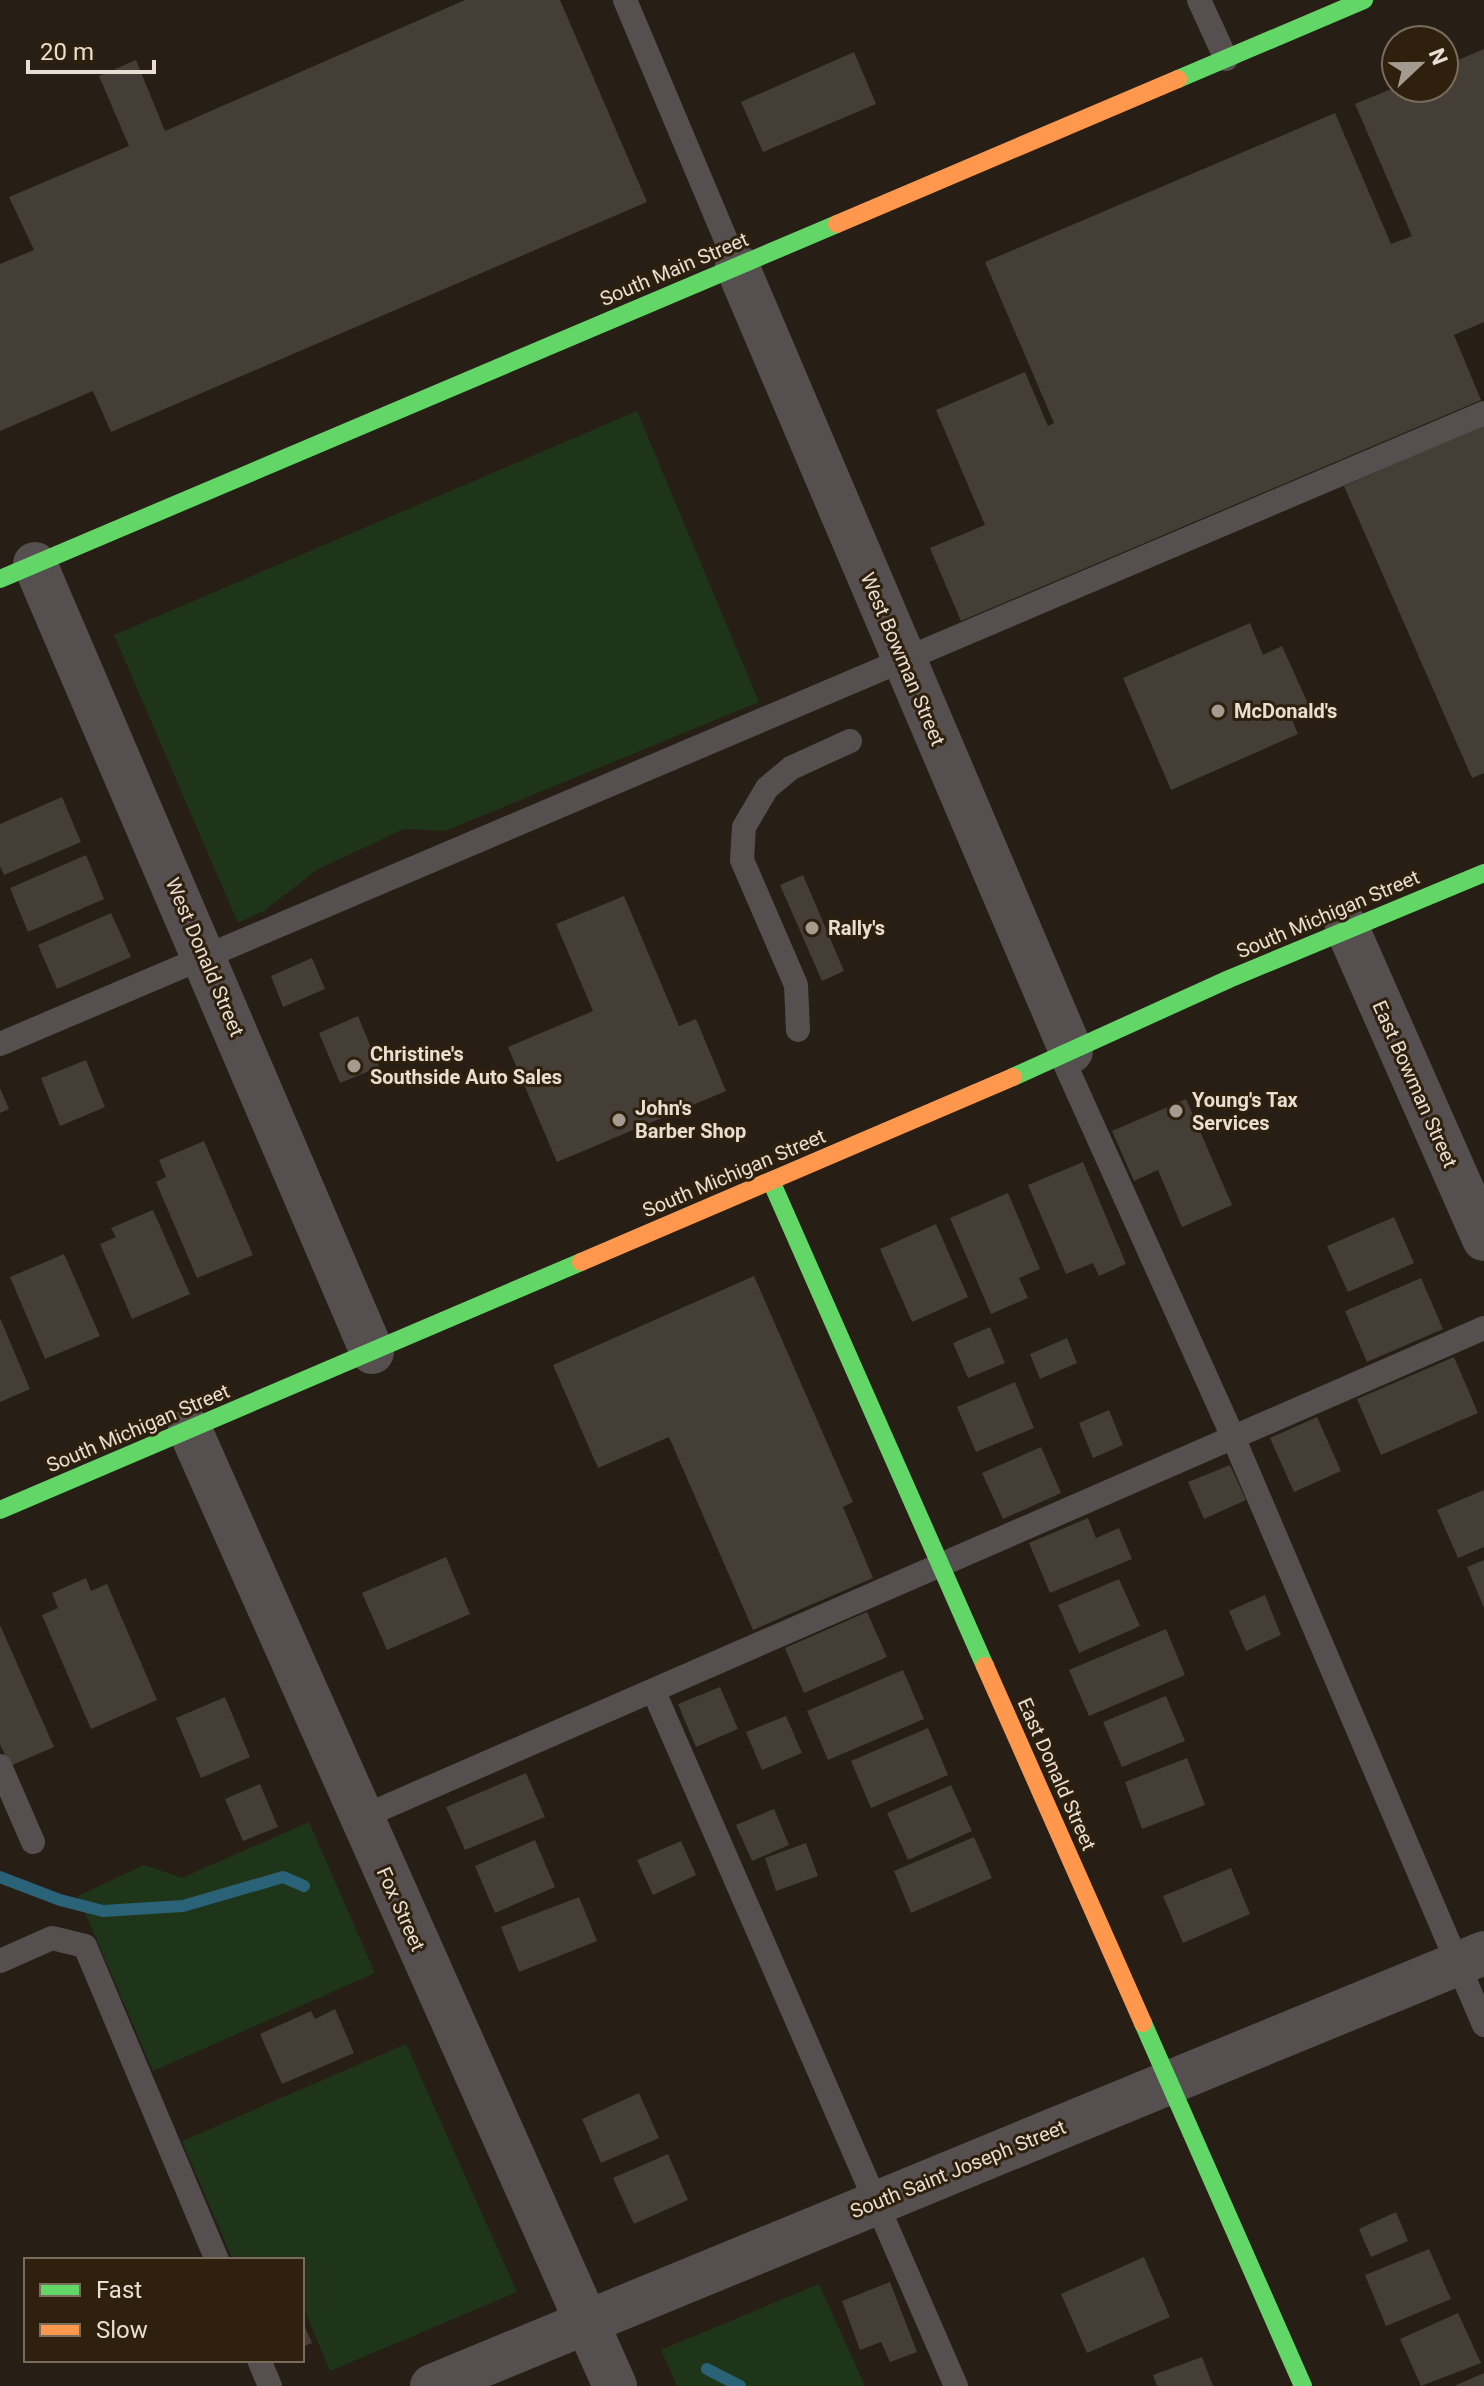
<svg xmlns="http://www.w3.org/2000/svg" width="1484" height="2386" font-family="Roboto,sans-serif">
  <style>
    .green { fill: #1f3519 }
    .lines { fill: none; stroke-linecap: round; stroke-linejoin: round }
    .stream { stroke: #2a6278; stroke-width: 12 }
    .building { fill: #453e36 }
    .lane { stroke: #554f4f; stroke-width: 24 }
    .street { stroke: #554f4f; stroke-width: 44 }
    .fast { stroke: #63d668; stroke-width: 18 }
    .slow { stroke: #ff974d; stroke-width: 18 }
    .poi-dot { fill: #a49b90; stroke: #2f200e; stroke-width: 3 }
    .labels { text-anchor: middle; stroke-width: 6; stroke-linejoin: round; paint-order: stroke }
    .street-label { font-size: 20px; fill: #e8ded2; stroke: #2f200e }
    .poi-label { font-size: 20px; font-weight: bold; fill: #e8ded2; stroke: #2f200e; text-anchor: start }
  </style>
  <rect width="100%" height="100%" fill="#271f16"/>
  <g class="green">
    <polygon points="637,411 759,702 445,831 404,829 318,869 265,910 238,923 114,635"/>
    <polygon points="309,1822 375,1973 153,2071 78,1896 144,1865 182,1878"/>
    <polygon points="406,2044 517,2292 330,2371 302,2304 302,2260 233,2260 182,2141"/>
    <polygon points="819,2284 865,2386 677,2386 661,2350"/>
  </g>
  <g class="lines">
    <g class="stream">
      <polyline points="0,1877 60,1900 103,1911 183,1906 283,1877 304,1886"/>
      <polyline points="707,2369 740,2386"/>
    </g>
  </g>
  <g class="building">
    <polygon points="465,0 560,0 647,202 111,432 93,391 0,431 0,264 34,250 9,197 129,146 99,76 136,60 165,131"/>
    <polygon points="1484,49 1484,322 1454,335 1481,400 961,621 930,548 985,525 936,410 1025,372 1048,426 1054,423 985,262 1335,113 1391,244 1412,236 1355,104 1396,87 1444,88 1444,66"/>
    <polygon points="854,52 876,104 763,152 741,102"/>
    <polygon points="1484,425 1484,773 1472,778 1344,486"/>
    <polygon points="1250,623 1263,655 1282,646 1309,706 1290,715 1298,734 1171,790 1123,678"/>
    <polygon points="62,797 81,842 4,875 0,866 0,824"/>
    <polygon points="86,855 104,899 28,932 10,888"/>
    <polygon points="803,875 844,971 822,981 780,885"/>
    <polygon points="624,896 679,1026 696,1019 726,1091 557,1162 508,1047 593,1011 556,924"/>
    <polygon points="111,913 131,957 57,989 38,945"/>
    <polygon points="312,958 325,989 283,1007 271,976"/>
    <polygon points="358,1016 379,1067 340,1083 319,1033"/>
    <polygon points="86,1060 105,1107 60,1126 41,1078"/>
    <polygon points="0,1088 9,1109 0,1113"/>
    <polygon points="1186,1099 1232,1205 1182,1227 1158,1170 1134,1181 1112,1131"/>
    <polygon points="204,1141 253,1255 197,1278 156,1182 166,1177 159,1160"/>
    <polygon points="1083,1162 1126,1264 1099,1276 1093,1263 1066,1274 1028,1185"/>
    <polygon points="1008,1193 1040,1269 1019,1278 1028,1298 991,1314 950,1218"/>
    <polygon points="153,1210 190,1294 132,1319 100,1244 116,1237 111,1228"/>
    <polygon points="1394,1217 1414,1263 1348,1292 1327,1246"/>
    <polygon points="936,1224 968,1297 912,1322 880,1249"/>
    <polygon points="64,1254 100,1336 45,1359 10,1277"/>
    <polygon points="754,1276 853,1502 843,1507 873,1578 753,1630 669,1437 598,1468 553,1365"/>
    <polygon points="1421,1278 1443,1329 1367,1362 1345,1311"/>
    <polygon points="0,1318 30,1389 0,1402"/>
    <polygon points="990,1327 1005,1363 968,1378 953,1343"/>
    <polygon points="1067,1338 1077,1363 1040,1379 1030,1354"/>
    <polygon points="1454,1357 1478,1413 1381,1455 1357,1399"/>
    <polygon points="1015,1382 1034,1428 976,1452 957,1407"/>
    <polygon points="1109,1410 1123,1445 1093,1458 1079,1423"/>
    <polygon points="1317,1417 1341,1471 1294,1492 1270,1438"/>
    <polygon points="1041,1447 1061,1493 1003,1519 982,1473"/>
    <polygon points="1230,1465 1246,1500 1204,1519 1188,1482"/>
    <polygon points="1484,1490 1484,1547 1458,1558 1437,1510"/>
    <polygon points="1088,1518 1096,1538 1119,1528 1132,1559 1050,1593 1029,1543"/>
    <polygon points="446,1557 470,1614 387,1650 362,1593"/>
    <polygon points="1484,1560 1484,1608 1467,1567"/>
    <polygon points="86,1578 91,1591 107,1584 157,1700 91,1729 42,1615 58,1608 52,1593"/>
    <polygon points="1119,1579 1140,1626 1079,1653 1058,1605"/>
    <polygon points="1265,1595 1281,1635 1246,1651 1229,1611"/>
    <polygon points="867,1612 887,1657 804,1693 785,1648"/>
    <polygon points="0,1625 54,1747 10,1766 0,1744"/>
    <polygon points="1166,1629 1185,1675 1089,1716 1069,1670"/>
    <polygon points="903,1670 924,1719 828,1760 807,1711"/>
    <polygon points="720,1687 738,1729 696,1747 678,1704"/>
    <polygon points="1166,1696 1185,1741 1122,1767 1103,1722"/>
    <polygon points="225,1697 250,1757 201,1778 176,1718"/>
    <polygon points="786,1716 802,1753 762,1770 746,1732"/>
    <polygon points="928,1728 948,1775 871,1808 851,1761"/>
    <polygon points="1187,1758 1205,1805 1142,1829 1125,1782"/>
    <polygon points="526,1773 545,1817 465,1850 446,1807"/>
    <polygon points="260,1784 278,1827 243,1841 225,1799"/>
    <polygon points="951,1785 972,1831 908,1860 887,1813"/>
    <polygon points="774,1809 789,1845 752,1861 736,1825"/>
    <polygon points="974,1837 992,1878 911,1913 894,1871"/>
    <polygon points="535,1840 555,1887 495,1913 475,1866"/>
    <polygon points="681,1841 696,1875 653,1895 637,1860"/>
    <polygon points="806,1843 818,1876 776,1891 765,1858"/>
    <polygon points="1231,1868 1250,1914 1183,1943 1163,1896"/>
    <polygon points="579,1897 597,1941 519,1972 501,1927"/>
    <polygon points="335,2009 354,2053 282,2084 260,2034 311,2011 315,2019"/>
    <polygon points="639,2093 659,2138 601,2163 582,2119"/>
    <polygon points="668,2154 688,2200 634,2224 613,2178"/>
    <polygon points="1396,2212 1408,2241 1371,2257 1359,2229"/>
    <polygon points="1429,2249 1451,2299 1386,2326 1365,2275"/>
    <polygon points="1144,2257 1170,2317 1087,2353 1061,2294"/>
    <polygon points="890,2282 917,2352 890,2362 881,2342 860,2350 842,2301"/>
    <polygon points="1458,2313 1481,2363 1421,2386 1400,2339"/>
    <polygon points="302,2320 312,2343 302,2347"/>
    <polygon points="1202,2357 1213,2386 1157,2386 1153,2375"/>
    <polygon points="1484,2373 1484,2386 1454,2386"/>
  </g>
  <g class="lines">
    <g class="lane">
      <polyline points="625,0 737,266"/>
      <polyline points="1199,0 1226,59"/>
      <polyline points="798,1030 796,985 742,860 744,827 767,788 791,768 850,741"/>
      <polyline points="0,1044 1484,413"/>
      <polyline points="1061,1055 1233,1437 1484,2025"/>
      <polyline points="654,1692 956,2386"/>
      <polyline points="0,1766 33,1842"/>
      <polyline points="360,1818 1484,1328"/>
      <polyline points="0,1961 52,1938 85,1946 217,2260"/>
      <polyline points="259,2360 270,2386"/>
    </g>
    <g class="street">
      <polyline points="737,266 1071,1051"/>
      <polyline points="35,564 372,1352"/>
      <polyline points="1347,928 1484,1239"/>
      <polyline points="190,1430 615,2386"/>
      <polyline points="432,2386 1484,1953"/>
    </g>
    <g class="fast">
      <polyline points="1178,79 1364,0"/>
      <polyline points="0,579 837,224"/>
      <polyline points="1013,1077 1229,979 1484,873"/>
      <polyline points="771,1181 985,1666"/>
      <polyline points="0,1510 581,1262"/>
      <polyline points="1143,2023 1303,2386"/>
    </g>
    <g class="slow">
      <polyline points="837,224 1178,79"/>
      <polyline points="581,1262 1013,1077"/>
      <polyline points="985,1666 1143,2023"/>
    </g>
  </g>
  <g class="poi-dot">
    <circle cx="1218" cy="711" r="8"/>
    <circle cx="812" cy="928" r="8"/>
    <circle cx="354" cy="1066" r="8"/>
    <circle cx="1176" cy="1111" r="8"/>
    <circle cx="619" cy="1120" r="8"/>
  </g>
  <g class="labels">
    <g class="street-label">
      <text transform="translate(674 269) rotate(-23)" y="7">South Main Street</text>
      <text transform="translate(903 659) rotate(67)" y="7">West Bowman Street</text>
      <text transform="translate(1328 914) rotate(-23)" y="7">South Michigan Street</text>
      <text transform="translate(205 957) rotate(67)" y="7">West Donald Street</text>
      <text transform="translate(1415 1084) rotate(66)" y="7">East Bowman Street</text>
      <text transform="translate(734 1173) rotate(-23)" y="7">South Michigan Street</text>
      <text transform="translate(138 1428) rotate(-23)" y="7">South Michigan Street</text>
      <text transform="translate(1057 1774) rotate(66)" y="7">East Donald Street</text>
      <text transform="translate(401 1909) rotate(66)" y="7">Fox Street</text>
      <text transform="translate(958 2169) rotate(-22)" y="7">South Saint Joseph Street</text>
    </g>
    <g class="poi-label">
      <text x="1234" y="718">McDonald's</text>
      <text x="828" y="935">Rally's</text>
      <text x="370" y="1061">Christine's<tspan x="370" dy="23">Southside Auto Sales</tspan></text>
      <text x="1192" y="1107">Young's Tax<tspan x="1192" dy="23">Services</tspan></text>
      <text x="635" y="1115">John's<tspan x="635" dy="23">Barber Shop</tspan></text>
    </g>
  </g>
  <rect x="24" y="2258" width="280" height="104" fill="#2f200e" stroke="#796c5c" stroke-width="2"/>
  <rect x="40" y="2284" width="40" height="12" fill="#63d668" stroke="#796c5c" stroke-width="2"/>
  <text x="96" y="2298" font-size="24" fill="#e8ded2">Fast</text>
  <rect x="40" y="2324" width="40" height="12" fill="#ff974d" stroke="#796c5c" stroke-width="2"/>
  <text x="96" y="2338" font-size="24" fill="#e8ded2">Slow</text>
  <g transform="translate(1420 64) rotate(68)"><circle r="38" fill="#2f200e" stroke="#796c5c" stroke-width="2"/>
  <path d="M0-6L14 30L0 20L-14 30Z" fill="#a49b90"/>
  <text y="-12" font-size="22" font-weight="bold" text-anchor="middle" fill="#e8ded2">N</text>
  </g>
  <path d="M28 60v12h126v-12" fill="none" stroke="#e8ded2" stroke-width="4"/>
  <text x="40" y="60" font-size="24" fill="#e8ded2" stroke="#2f200e" stroke-width="6" paint-order="stroke">20 m</text>
</svg>
